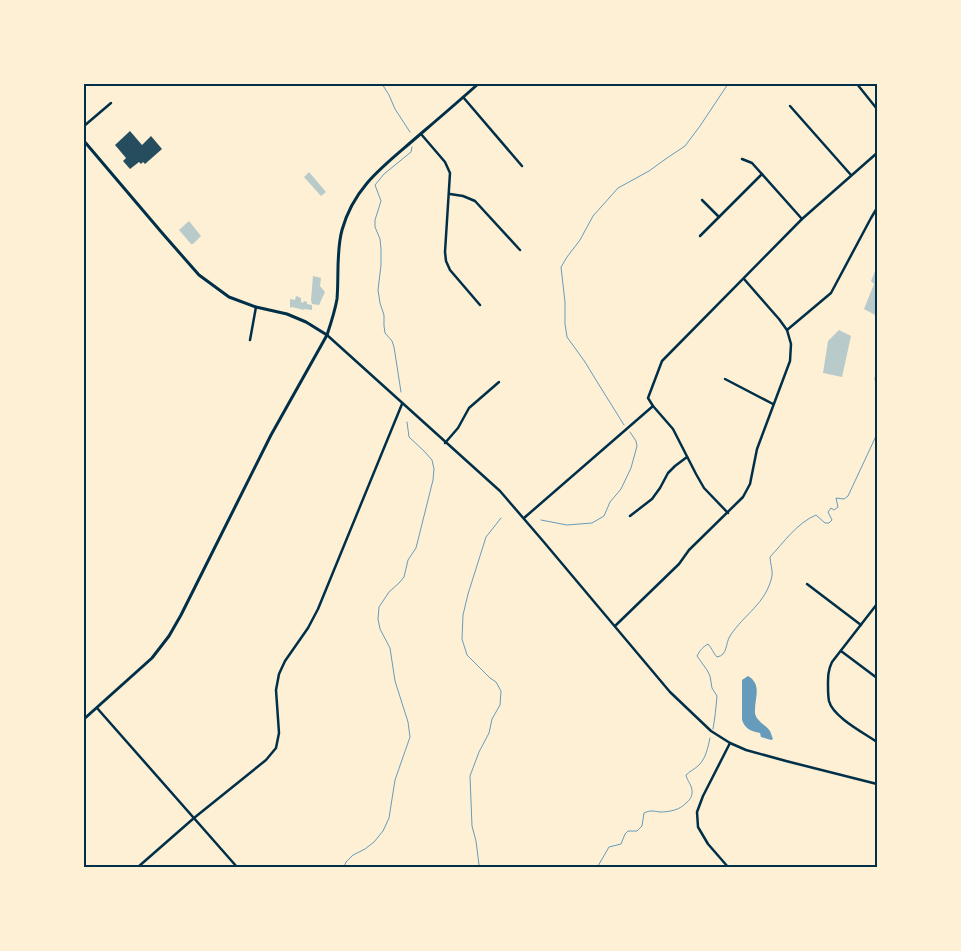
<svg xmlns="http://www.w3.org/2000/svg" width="961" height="951" font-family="'Libre Baskerville',serif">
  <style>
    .green { fill: #b9caca }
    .water { fill: #669bbc }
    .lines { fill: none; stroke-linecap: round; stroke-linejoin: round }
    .stream { stroke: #669bbc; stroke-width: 1 }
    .building { fill: #264d5e }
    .minor { stroke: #003049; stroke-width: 2.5 }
    .tertiary { stroke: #003049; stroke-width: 2.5 }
    .secondary { stroke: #003049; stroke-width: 3 }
    .neatline { fill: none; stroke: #003049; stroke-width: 2 }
  </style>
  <rect width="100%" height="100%" fill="#fdf0d5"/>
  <g class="green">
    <polygon points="309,172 326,192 321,196 304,177"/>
    <polygon points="189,221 201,236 193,244 191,244 179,230"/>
    <polygon points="877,266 877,316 864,309 874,284 871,281"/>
    <polygon points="313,276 321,278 320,286 325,292 319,305 312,304 311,300"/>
    <polygon points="296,296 301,298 301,302 303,303 304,301 307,302 307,304 312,305 312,310 304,309 304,310 292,307 290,308 290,299 295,300"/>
    <polygon points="839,330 851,336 842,377 823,373 828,341"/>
  </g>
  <path class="water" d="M748 676C763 685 754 699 755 713 756 721 766 725 770 731 771 734 772 736 773 739L771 740 761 737 760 733C751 731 745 729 742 720V680Z"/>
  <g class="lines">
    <g class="stream">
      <polyline points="382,84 389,95 395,109 410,132"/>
      <polyline points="877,364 875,380 877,383"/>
      <polyline points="401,392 394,347 392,341 385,333 384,326 384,315 380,303 378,290 381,265 381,249 380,239 375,227 375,220 381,201 375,185 384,174 411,152 412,147"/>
      <polyline points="624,425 596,380 585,362 567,337 565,324 565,302 561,267 567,257 580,240 593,216 618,188 649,171 667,158 685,146 700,126 728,84"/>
      <polyline points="541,520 567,525 592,523 604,516 610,502 621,489 631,468 637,446 636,441 630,432"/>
      <path d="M713 729C715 718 716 707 717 696L712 688 710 676 707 670 697 656C700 650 703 647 708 644 712 648 713 653 717 657 728 655 725 644 730 636 744 614 766 604 772 576 773 570 770 563 770 557 784 542 797 523 816 515L825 523H829L832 520 828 512 831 508 834 510 838 507 836 498 844 499 848 496 877 434"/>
      <polyline points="344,867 346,862 353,855 365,849 374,842 383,831 389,818 395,780 410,737 408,722 395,681 390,648 380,629 378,619 379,607 389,592 399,583 404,577 408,560 416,548 433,480 434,469 432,460 424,451 409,437 407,422"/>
      <polyline points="478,867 479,865 476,841 472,826 470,776 479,752 489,733 492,719 500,705 501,691 496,682 490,678 467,655 462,639 463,615 468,594 486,537 501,518"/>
      <path d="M600 867 598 866 609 847 621 844 625 834 628 831H637L642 826 644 813C650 810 654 811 660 812 669 812 680 810 686 803 689 801 692 797 692 793 693 786 687 781 686 775 690 771 695 769 699 765 706 758 708 747 710 738"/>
    </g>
  </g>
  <polygon class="building" points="130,131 142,145 151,136 162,149 145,164 143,162 141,164 139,162 130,169 123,161 126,158 115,145"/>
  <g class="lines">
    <g class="minor">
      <polyline points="857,84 877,109"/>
      <polyline points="463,97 522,166"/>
      <polyline points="790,106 851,175"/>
      <polyline points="84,126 111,103"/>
      <polyline points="421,134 445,162 450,173 445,252 446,261 450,270 480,305"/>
      <polyline points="742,159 752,163 802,219"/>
      <polyline points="450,194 463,196 475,201 520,250"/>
      <polyline points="702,200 719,217"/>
      <polyline points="700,236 762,174"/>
      <polyline points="787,330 831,293 871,218 877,208"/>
      <polyline points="250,340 256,307"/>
      <polyline points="725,379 773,404"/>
      <polyline points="445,443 458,428 469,408 499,382"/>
      <polyline points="728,513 704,488 696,474 673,429 653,406 648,398 662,361 802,219 877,153"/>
      <polyline points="630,516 652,499 660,488 668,473 675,466 687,457"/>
      <polyline points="524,518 653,406"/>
      <polyline points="807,584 861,625"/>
      <path d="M877 604 832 662C828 670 828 677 828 685 828 690 828 696 829 701 833 717 864 733 877 742"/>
      <polyline points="615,626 679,564 689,550 743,497 750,484 757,449 790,361 791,344 787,330 779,319 744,279"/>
      <polyline points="841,651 877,678"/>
      <polyline points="97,708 237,867"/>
      <polyline points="138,867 194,818 266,760 276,748 279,733 276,690 279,674 285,661 308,628 318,609 402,404"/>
      <polyline points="728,867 708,844 698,827 697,812 703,796 730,743"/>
    </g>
    <polyline class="tertiary" points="327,335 500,491 543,541 670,692 711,731 730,743 746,750 786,761 877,784"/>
    <g class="secondary">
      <polyline points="84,141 163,234 199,275 229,297 256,307 287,314 306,322 327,335"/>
      <path d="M84 719 152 658 169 636 181 615 271 435 327 335C331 323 335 311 337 299 339 276 336 252 342 230 354 186 385 165 417 137 438 119 458 102 478 84"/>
    </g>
  </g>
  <rect width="961" height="951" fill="none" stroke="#fdf0d5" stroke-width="170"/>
  <rect x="85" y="85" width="791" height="781" class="neatline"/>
</svg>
